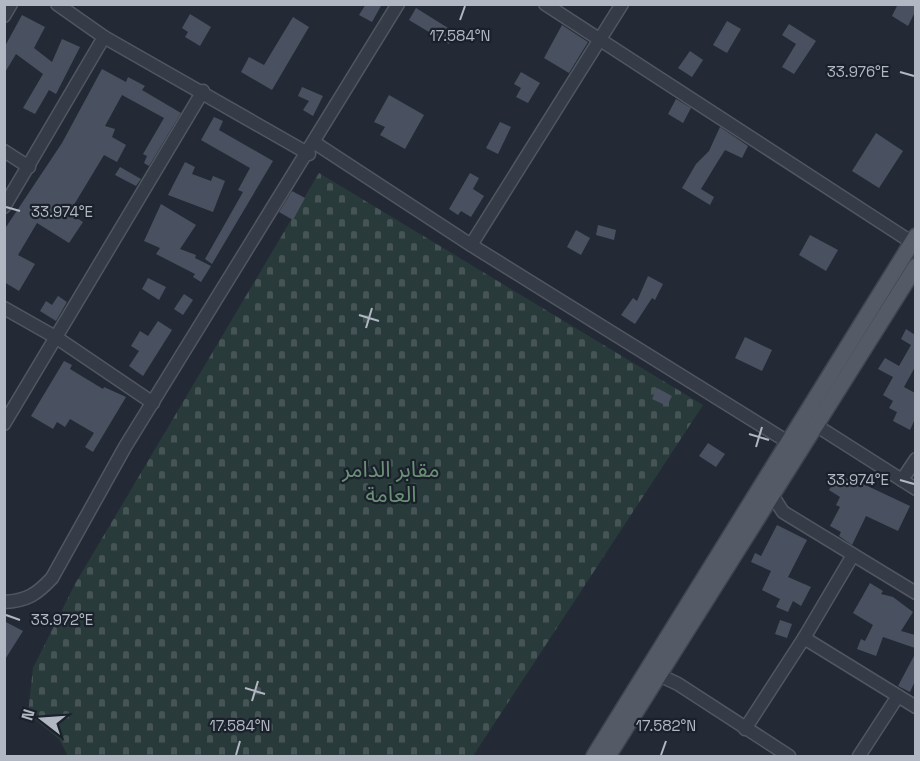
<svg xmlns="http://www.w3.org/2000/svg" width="920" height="761" font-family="'Space Grotesk','Noto Sans Arabic',sans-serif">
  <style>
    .cemetery { fill: url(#cemetery-stones) }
    .building { fill: #495160 }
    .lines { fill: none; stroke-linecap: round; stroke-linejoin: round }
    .minor-casing { stroke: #515761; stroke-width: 15 }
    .major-casing { stroke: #3f4550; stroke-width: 18 }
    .minor { stroke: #363c47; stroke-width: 12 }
    .major { stroke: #545b67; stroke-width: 15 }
    .ticks { fill: none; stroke: #b1b7c3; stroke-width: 2 }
    .labels { text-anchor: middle; stroke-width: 4.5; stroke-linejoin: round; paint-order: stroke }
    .park-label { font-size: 22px; fill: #6a9176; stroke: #1b212b }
    .ticks-label { font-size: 15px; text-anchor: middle; fill: #b1b7c3; stroke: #1b212b; stroke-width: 4.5; stroke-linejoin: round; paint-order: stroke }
  </style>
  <defs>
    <pattern id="cemetery-stones" width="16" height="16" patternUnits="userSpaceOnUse" patternTransform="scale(1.5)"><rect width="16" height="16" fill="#293a3b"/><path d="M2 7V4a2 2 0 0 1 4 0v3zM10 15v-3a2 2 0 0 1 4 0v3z" fill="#465456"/></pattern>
  </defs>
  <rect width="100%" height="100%" fill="#232a36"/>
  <polygon class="cemetery" points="319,173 703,405 473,756 68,756 59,739 28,714 33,668 75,584"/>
  <g class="building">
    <polygon points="366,4 382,4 372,22 359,15"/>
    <polygon points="898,4 915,4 915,12 908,26 892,16"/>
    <polygon points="416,8 456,33 449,44 409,20"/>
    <polygon points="190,14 211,27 200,46 185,37 188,32 182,28"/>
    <polygon points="22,15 45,27 34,48 52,62 62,39 80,47 56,94 49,90 35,114 23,108 43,74 16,54 4,74 4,48"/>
    <polygon points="293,17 309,27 272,90 241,72 249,57 264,65"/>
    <polygon points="727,21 741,29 727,53 713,45"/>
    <polygon points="789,24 816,41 794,74 782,67 796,44 782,35"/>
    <polygon points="562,25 588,42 569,73 544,58"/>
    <polygon points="690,51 703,60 692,77 678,68"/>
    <polygon points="102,69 126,82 128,77 145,86 142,90 181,113 149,166 144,163 147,156 143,154 164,118 122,95 105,126 115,129 112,137 126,145 117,162 104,155 69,213 83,222 69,243 37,223 18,255 35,264 19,291 4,282 4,230 62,143"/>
    <polygon points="521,72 540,83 528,103 516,97 521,88 514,84"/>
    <polygon points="302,87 323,96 313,116 303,110 309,101 298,96"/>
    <polygon points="389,95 424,115 405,149 380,135 385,127 374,122"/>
    <polygon points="676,99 691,108 683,123 668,114"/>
    <polygon points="214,117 223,121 219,130 273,161 212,264 205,259 243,192 238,190 250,168 201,140"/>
    <polygon points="500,122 511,127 498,154 486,148"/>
    <polygon points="720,127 748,146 742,158 725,150 715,166 701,189 714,197 710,205 682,188 696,164 709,151"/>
    <polygon points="876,133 903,151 879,188 852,171"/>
    <polygon points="185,162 195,167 192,174 211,181 213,176 225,181 213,212 168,195"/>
    <polygon points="120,167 141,179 136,186 115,175"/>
    <polygon points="470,173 479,178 473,189 484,196 471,217 461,211 458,215 449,209"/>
    <polygon points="292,191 305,198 293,220 279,212"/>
    <polygon points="161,204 196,225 180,249 196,255 195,258 211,266 201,282 193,277 195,274 156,254 160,248 144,241"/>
    <polygon points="598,225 616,230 614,240 596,235"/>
    <polygon points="576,230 590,238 581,255 567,247"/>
    <polygon points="810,235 838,250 826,271 799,255"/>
    <polygon points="648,276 663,284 655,300 652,298 635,324 621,315 633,298 637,301"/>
    <polygon points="148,278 166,287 159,300 142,289"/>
    <polygon points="184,294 193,300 183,315 174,309"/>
    <polygon points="58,296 67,302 56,321 40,311 46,301 52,305"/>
    <polygon points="158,321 172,330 143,376 129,366 139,351 131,346 140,331 148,336"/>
    <polygon points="906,329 915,335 915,367 904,387 915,393 915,419 910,430 893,421 897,412 889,408 893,401 883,395 893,377 878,369 885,358 899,366 911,345 901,339"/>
    <polygon points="745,337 772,350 762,371 735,358"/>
    <polygon points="64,361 72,365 70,369 103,389 104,387 126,397 93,452 85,447 94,433 70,419 65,427 57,422 53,429 31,416"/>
    <polygon points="657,388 672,396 667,406 652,399"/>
    <polygon points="708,443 725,454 716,467 699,456"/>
    <polygon points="839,474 858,485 859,482 910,506 898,531 866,516 852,545 839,536 841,532 830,526 840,507 836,505 840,497 829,490"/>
    <polygon points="777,525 807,540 788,577 811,587 801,606 793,601 788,612 776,607 780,599 762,590 771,571 751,562 755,553 761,556"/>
    <polygon points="870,583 883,591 881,594 893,597 913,612 901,631 915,635 915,648 883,637 876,656 857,649 861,639 865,641 873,625 853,613"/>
    <polygon points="780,620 792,624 787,638 775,634"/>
    <polygon points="4,621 23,631 4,661"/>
    <polygon points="915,654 915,681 910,692 898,686"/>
  </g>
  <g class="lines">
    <defs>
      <g id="minor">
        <polyline points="57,4 104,37 309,154"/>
        <polyline points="545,4 916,245"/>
        <polyline points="4,16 11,4"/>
        <polyline points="315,143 471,245 788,442"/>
        <polyline points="4,151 29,167"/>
        <polyline points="4,207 104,37"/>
        <polyline points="471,245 622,4"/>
        <polyline points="4,308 57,338 153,403"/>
        <polyline points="4,424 203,91"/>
        <polyline points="817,426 916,489"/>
        <polyline points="902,480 916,459"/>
        <polyline points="769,490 783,512 916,593"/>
        <path d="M4 602C27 601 37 594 52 578L125 447 398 4"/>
        <polyline points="804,638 916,707"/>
        <polyline points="659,675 678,684 789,756"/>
        <polyline points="745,729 804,638 853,555"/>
        <polyline points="859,756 898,696"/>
      </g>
      <g id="major">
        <polyline points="594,756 916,236"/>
        <polyline points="608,756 916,266"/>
      </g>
    </defs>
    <use href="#minor" class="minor-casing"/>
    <use href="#major" class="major-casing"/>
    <use href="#minor" class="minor"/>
    <use href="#major" class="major"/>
  </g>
  <path class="ticks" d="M460 20 465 6M900 72 914 76M6 207 20 211M359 315 379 321M366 328 372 308M749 434 769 440M756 447 762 427M900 480 914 484M6 615 20 620M245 688 265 694M252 701 258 681M236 755 240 741M661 755 666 741"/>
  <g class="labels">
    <g class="park-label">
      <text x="391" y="477">مقابر الدامر<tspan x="391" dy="25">العامة</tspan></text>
    </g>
  </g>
  <g class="ticks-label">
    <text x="460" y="41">17.584°N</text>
    <text x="858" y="77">33.976°E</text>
    <text x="62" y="217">33.974°E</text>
    <text x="858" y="485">33.974°E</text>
    <text x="62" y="625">33.972°E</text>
    <text x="240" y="731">17.584°N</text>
    <text x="666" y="731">17.582°N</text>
  </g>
  <rect width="920" height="761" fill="none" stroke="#b1b7c3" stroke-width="12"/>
  <g transform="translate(42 719) rotate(287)" stroke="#1b212b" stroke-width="4.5" paint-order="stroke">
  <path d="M0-4.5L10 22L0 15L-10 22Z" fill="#b1b7c3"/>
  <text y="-9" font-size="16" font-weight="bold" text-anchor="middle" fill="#b1b7c3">N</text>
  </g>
</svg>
